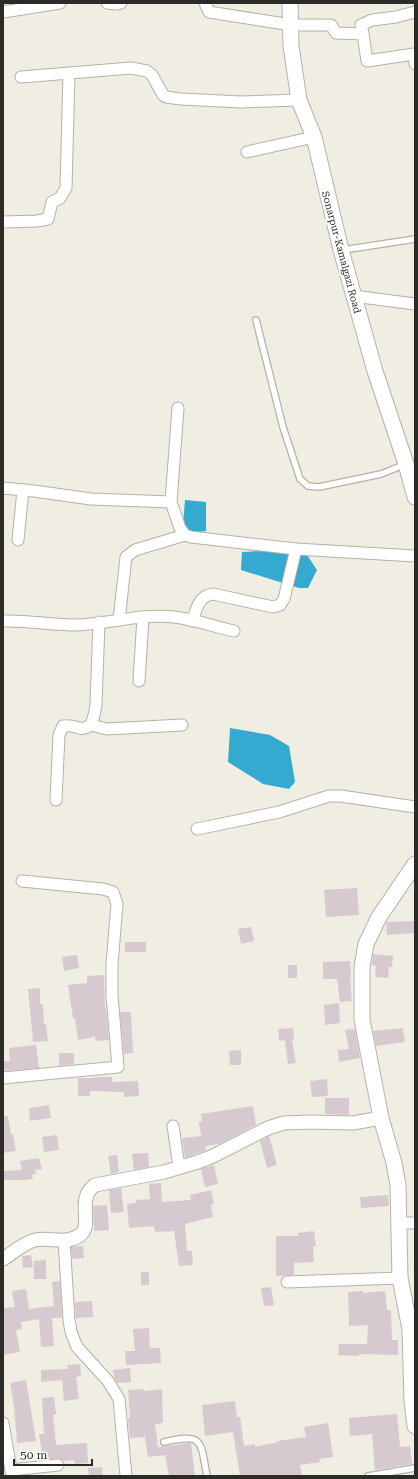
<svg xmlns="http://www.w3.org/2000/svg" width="418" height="1479" font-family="'Roboto Serif',serif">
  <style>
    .water { fill: #35aad1 }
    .building { fill: #d6c9cf }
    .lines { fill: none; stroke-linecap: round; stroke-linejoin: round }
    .service-casing { stroke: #b4b2a7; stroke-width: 8 }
    .minor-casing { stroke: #b4b2a7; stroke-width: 13 }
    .tertiary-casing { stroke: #b4b2a7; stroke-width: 15 }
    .secondary-casing { stroke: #b4b2a7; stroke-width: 17 }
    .service { stroke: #fff; stroke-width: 5.5 }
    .minor { stroke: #fff; stroke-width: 11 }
    .tertiary { stroke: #fff; stroke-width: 13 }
    .secondary { stroke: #fff; stroke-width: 15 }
    .labels { text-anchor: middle; stroke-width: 4; stroke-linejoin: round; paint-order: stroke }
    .street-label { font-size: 10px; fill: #2c2b27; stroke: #fff }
  </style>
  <rect width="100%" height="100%" fill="#f0eee2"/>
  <g class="water">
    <polygon points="185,500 206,502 206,531 191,533 183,525"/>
    <polygon points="261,551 307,555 317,570 308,588 299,588 241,570 242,552"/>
    <polygon points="230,728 270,735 289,746 295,782 289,789 263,784 228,762"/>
  </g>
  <g class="building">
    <polygon points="357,888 359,915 326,917 324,890"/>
    <polygon points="415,921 415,933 387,935 386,922"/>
    <polygon points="251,927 254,941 241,944 238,929"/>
    <rect x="125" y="942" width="21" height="10"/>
    <polygon points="373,954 393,956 392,967 389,967 388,978 375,977 376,966 372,965"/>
    <polygon points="77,955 79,968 64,971 62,957"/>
    <polygon points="350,961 351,978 350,978 352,1001 340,1002 337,979 323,979 323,962"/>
    <rect x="288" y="965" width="9" height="13"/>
    <polygon points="104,975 105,1008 106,1008 109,1040 95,1041 95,1037 78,1040 75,1018 73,1018 68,985 87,983 87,976"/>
    <polygon points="40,988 40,1004 43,1004 44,1024 46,1024 48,1041 33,1042 28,989"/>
    <polygon points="339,1003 340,1023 325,1025 324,1005"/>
    <polygon points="120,1012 131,1012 133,1053 124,1054"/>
    <polygon points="293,1028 294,1040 292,1040 296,1063 288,1064 285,1040 279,1041 278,1029"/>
    <polygon points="403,1028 405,1042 376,1046 373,1031"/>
    <polygon points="355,1029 360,1058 339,1062 338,1050 349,1049 345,1030"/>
    <polygon points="36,1045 39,1068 3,1071 3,1061 10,1061 9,1048"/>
    <polygon points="241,1050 241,1065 230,1065 229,1051"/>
    <polygon points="59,1053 74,1053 74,1064 59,1066"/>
    <polygon points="94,1077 112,1077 112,1082 138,1081 139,1096 124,1097 124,1092 90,1091 90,1096 78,1096 78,1078 94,1078"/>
    <polygon points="327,1079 328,1096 312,1097 310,1081"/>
    <polygon points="325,1098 349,1098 349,1115 325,1114"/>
    <polygon points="49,1105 51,1118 30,1121 29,1108"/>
    <polygon points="253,1106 256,1125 219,1144 205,1146 206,1150 185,1158 182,1138 201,1136 199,1122 202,1121 201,1114"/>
    <polygon points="3,1116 8,1116 11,1135 13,1134 16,1151 3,1153"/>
    <polygon points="57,1135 59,1150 44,1152 42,1137"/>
    <polygon points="269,1136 277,1165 267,1168 260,1141"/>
    <polygon points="148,1153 149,1167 134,1170 132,1154"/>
    <polygon points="117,1155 119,1172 111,1174 108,1156"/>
    <polygon points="39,1158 42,1169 35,1170 36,1174 32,1175 33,1179 24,1180 3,1180 3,1171 22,1170 20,1161"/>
    <polygon points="214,1165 218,1184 205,1187 201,1169"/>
    <polygon points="161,1183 162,1202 191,1200 190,1195 211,1190 214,1204 211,1205 213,1217 185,1224 187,1251 192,1251 193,1265 179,1266 174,1231 155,1232 154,1226 129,1228 127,1204 136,1203 136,1200 150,1199 149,1184"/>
    <polygon points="121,1188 124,1212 111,1213 109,1190"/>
    <polygon points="388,1195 389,1206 361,1208 360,1197"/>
    <polygon points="107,1205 109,1230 94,1231 93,1206"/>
    <polygon points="314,1231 316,1246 313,1246 314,1262 294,1263 294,1275 276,1276 276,1236 298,1236 298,1233"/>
    <polygon points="83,1246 84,1258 72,1259 71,1247"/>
    <polygon points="31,1255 33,1267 23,1268 22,1256"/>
    <polygon points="46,1260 46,1279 34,1279 34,1261"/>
    <rect x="141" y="1272" width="8" height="13"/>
    <polygon points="60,1281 62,1318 52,1318 54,1346 41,1347 39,1319 21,1322 22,1329 16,1330 20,1352 3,1355 3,1311 4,1308 15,1307 12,1291 26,1289 29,1309 54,1306 52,1282"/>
    <polygon points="271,1287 274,1305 264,1306 261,1288"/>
    <polygon points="363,1291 363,1293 385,1291 387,1310 391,1310 392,1340 398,1340 398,1355 359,1354 359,1356 338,1355 339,1344 367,1344 368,1325 349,1326 348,1292"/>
    <polygon points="92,1301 93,1317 76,1318 75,1302"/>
    <polygon points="149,1328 150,1348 160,1348 161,1363 126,1365 125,1351 135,1351 133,1329"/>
    <polygon points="80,1364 81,1376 76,1377 79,1399 64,1401 62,1380 41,1382 41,1370 68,1369 67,1365"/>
    <polygon points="130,1368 131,1382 117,1383 114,1377 113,1370"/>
    <polygon points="26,1380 36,1441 17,1443 14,1406 10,1383"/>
    <polygon points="143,1389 144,1391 162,1389 163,1423 155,1424 158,1447 191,1443 195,1476 169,1476 165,1455 148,1457 145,1437 130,1438 128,1418 130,1418 128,1390"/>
    <polygon points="54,1397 56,1414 53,1415 56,1445 87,1443 88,1463 75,1464 74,1460 64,1461 58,1458 43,1460 39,1434 44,1434 42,1398"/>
    <polygon points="235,1401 237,1417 240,1417 244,1446 255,1444 255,1447 278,1442 278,1441 306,1437 304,1427 328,1423 333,1457 319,1459 320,1462 300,1465 302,1476 240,1476 233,1432 205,1436 202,1405"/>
    <polygon points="397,1414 400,1447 410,1446 412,1464 375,1470 372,1434 350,1436 349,1418"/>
    <polygon points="102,1467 103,1476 89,1476 88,1468"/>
  </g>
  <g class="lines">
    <defs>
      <g id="service">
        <polyline points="343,250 415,239"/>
        <polyline points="256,320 283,427 300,479 308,486 319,487 381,474 406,464"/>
        <path d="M164 1442C204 1433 200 1440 207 1476"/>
        <polyline points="368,1476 415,1468"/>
      </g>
      <g id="minor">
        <polyline points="107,3 117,4 121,3"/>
        <polyline points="205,3 209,12 291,25 331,25 336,33 363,34 367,61 414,54 415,64"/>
        <polyline points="3,12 60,3"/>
        <polyline points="363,34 361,25 372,20 396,17 415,12"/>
        <polyline points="21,77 131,68 147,71 152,75 163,95 166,97 181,99 241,102 299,100"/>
        <polyline points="247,152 314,137"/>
        <polyline points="3,222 37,221 48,219 52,202 60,198 66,188 69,73"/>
        <polyline points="353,296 415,304"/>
        <polyline points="178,408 171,502 180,528 185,535 191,537 296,549 415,556"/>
        <polyline points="3,488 34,491 91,499 171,502"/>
        <polyline points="18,540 23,490"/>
        <polyline points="119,620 126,557 135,550 185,535"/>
        <path d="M3 621C28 620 52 625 77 625 109 624 141 613 174 617 194 619 215 627 234 631"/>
        <path d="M192 621C197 609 198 596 213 594L273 607 280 605 284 599 296 549"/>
        <polyline points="139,681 143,617"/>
        <polyline points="91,725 107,729 182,725"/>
        <path d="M56 800 59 735 63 726C70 725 72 726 79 728 93 731 94 716 96 705L99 622"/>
        <polyline points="197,829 279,812 329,796 341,796 415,807"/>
        <polyline points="3,1078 118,1067 112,995 112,964 117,904 113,892 103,889 22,881"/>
        <polyline points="173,1126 179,1167"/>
        <polyline points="400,1223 415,1223"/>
        <polyline points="64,1240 69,1320 71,1332 77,1347 108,1381 119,1399 126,1476"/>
        <polyline points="287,1282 400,1278"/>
        <polyline points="3,1423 12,1476"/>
        <polyline points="11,1470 58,1465"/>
      </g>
      <path id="tertiary" d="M3 1259C13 1253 23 1243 35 1240 49 1237 67 1245 80 1235 94 1225 75 1199 95 1185L164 1172 198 1162 213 1156 268 1128 284 1123 310 1122 353 1123 381 1118"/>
      <g id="secondary">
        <polyline points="290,3 291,46 299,100 314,137 341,250 375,371 406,464 415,497"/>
        <polyline points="415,864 379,917 366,944 362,967 362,1020 381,1118 394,1163 398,1185 400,1278 410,1329 412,1401 415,1426"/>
      </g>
    </defs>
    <use href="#service" class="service-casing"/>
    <use href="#minor" class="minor-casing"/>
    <use href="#tertiary" class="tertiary-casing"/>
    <use href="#secondary" class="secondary-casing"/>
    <use href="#service" class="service"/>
    <use href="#minor" class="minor"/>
    <use href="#tertiary" class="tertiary"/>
    <use href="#secondary" class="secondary"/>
  </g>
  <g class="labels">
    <g class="street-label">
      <text transform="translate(342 252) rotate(75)" y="4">Sonarpur-Kamalgazi Road</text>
    </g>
  </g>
  <rect width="418" height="1479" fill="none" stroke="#2c2b27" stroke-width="8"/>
  <path d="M14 1459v6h78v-6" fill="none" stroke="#2c2b27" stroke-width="2"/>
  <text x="20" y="1459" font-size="12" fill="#2c2b27" stroke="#ffffff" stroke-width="3" paint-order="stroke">50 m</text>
</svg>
